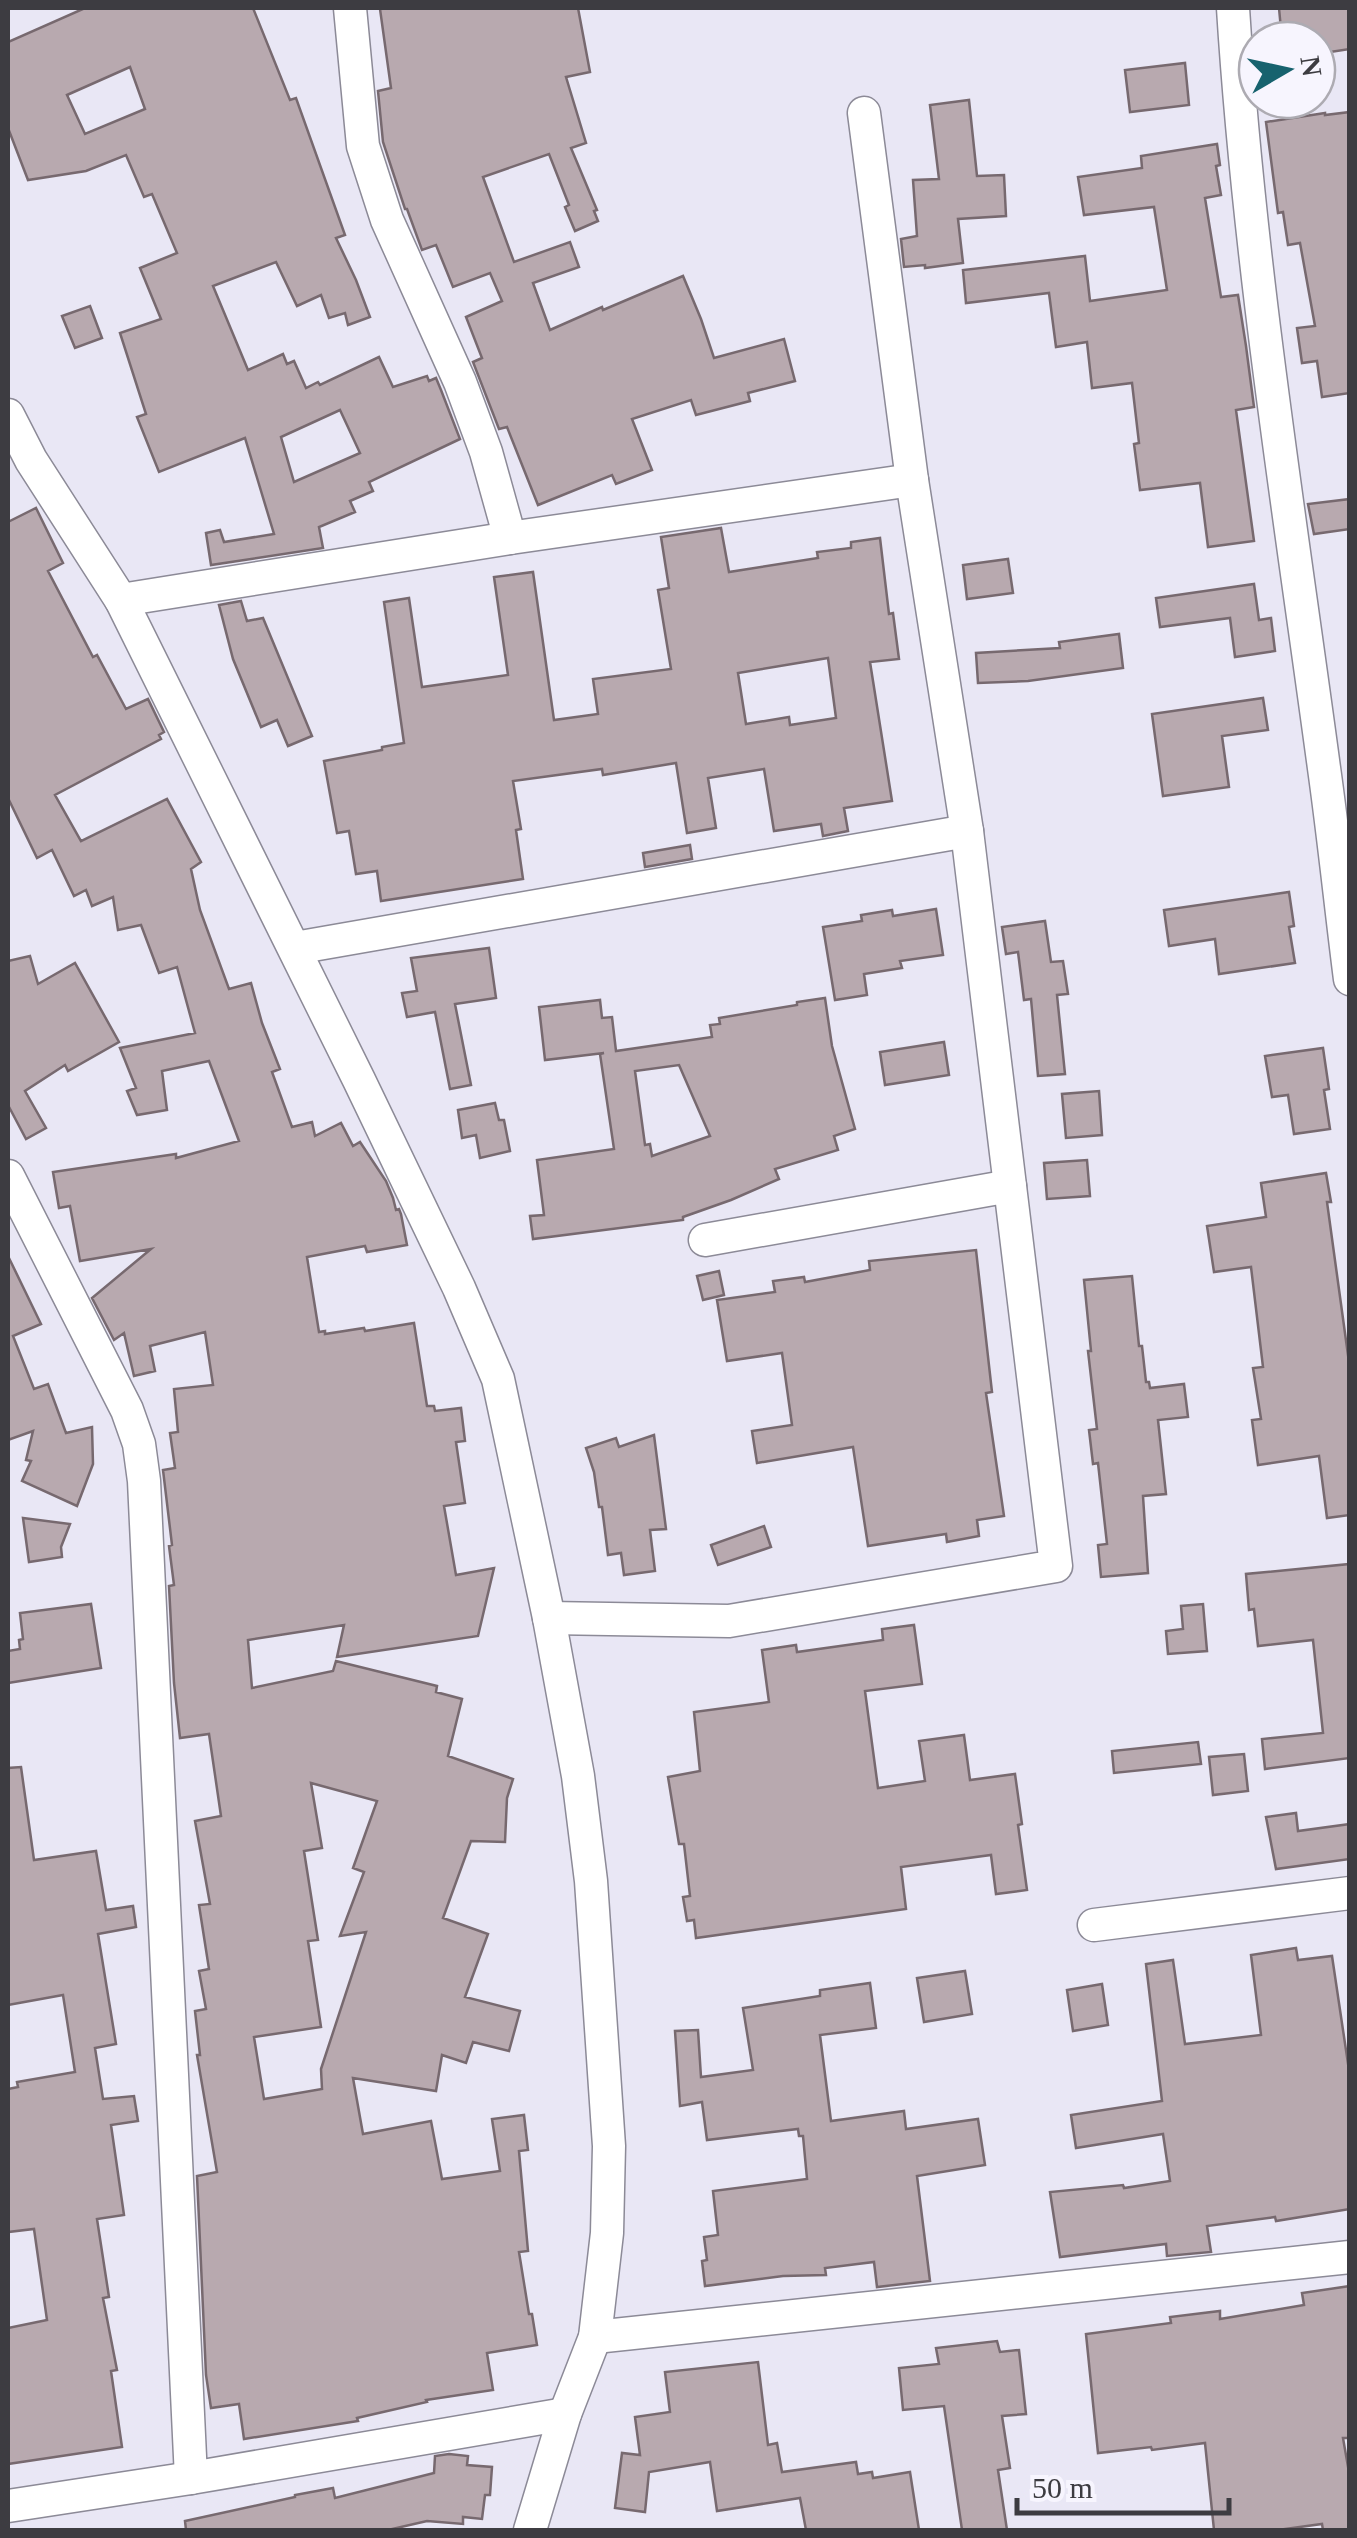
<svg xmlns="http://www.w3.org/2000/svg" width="1357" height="2538" font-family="'Times New Roman',serif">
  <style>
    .building { fill: #b8a9af; stroke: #77696f; stroke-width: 2.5; fill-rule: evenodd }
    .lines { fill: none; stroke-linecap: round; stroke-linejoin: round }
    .minor-casing { stroke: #8c8a97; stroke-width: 35 }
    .minor { stroke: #fff; stroke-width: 32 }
  </style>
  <rect width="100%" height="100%" fill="#e9e7f5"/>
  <g class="building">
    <path d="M85 8H253L290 100 296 98 345 235 336 238 356 280 370 317 348 325 345 313 329 318 321 295 297 306 276 262 213 286 248 370 283 354 287 364 294 361 306 388 318 382 320 385 379 357 393 387 427 376 429 381 436 378 441 390 460 439 369 482 373 491 350 501 355 512 319 527 323 548 211 565 206 533 220 530 224 542 274 534 245 438 159 472 137 417 146 414 120 333 161 319 140 268 177 253 152 194 144 197 126 155 86 171 28 180 8 128V42ZM130 67 145 109 85 134 67 95ZM340 410 360 453 294 482 281 437Z"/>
    <polygon points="392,8 578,8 590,72 566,77 586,143 571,148 597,210 594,211 598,221 575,231 565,207 569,205 549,154 483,177 514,262 570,242 579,267 533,283 550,330 602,307 603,310 683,276 701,319 714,358 784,339 795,381 748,393 750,401 696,415 691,400 632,419 652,470 616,484 612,475 538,505 507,427 499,429 473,362 482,358 466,317 502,301 490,273 453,287 436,245 422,250 407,209 405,209 383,142 378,91 391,88 380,9"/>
    <polygon points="1279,8 1350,8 1350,49 1317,54 1317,40 1282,40"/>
    <polygon points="1185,63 1189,105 1130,112 1125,70"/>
    <polygon points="969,100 977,176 1004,175 1006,216 958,219 963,263 925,268 925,265 904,267 901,239 917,236 913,180 939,179 930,105"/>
    <polygon points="1350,112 1350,393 1322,397 1317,361 1302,363 1297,328 1315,326 1300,243 1288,245 1283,212 1278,213 1266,122 1325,113 1325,115"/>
    <polygon points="1217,144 1220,165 1216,166 1221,195 1205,198 1221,297 1238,295 1246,346 1254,407 1236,410 1254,541 1208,547 1200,483 1140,490 1134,444 1139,443 1132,383 1092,388 1087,342 1056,347 1049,293 966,303 963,270 1085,256 1090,301 1167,290 1154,207 1084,215 1078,177 1142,168 1141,156"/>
    <polygon points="90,306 102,338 75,348 62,316"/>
    <polygon points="1350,499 1350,529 1314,534 1308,504"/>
    <path d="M36 508 63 563 48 571 93 657 97 655 126 709 148 699 164 732 159 735 161 739 55 795 81 841 167 799 201 862 191 869 200 910 229 989 251 983 262 1023 280 1069 272 1072 292 1127 312 1122 315 1136 341 1123 353 1146 360 1142 386 1181 393 1198 396 1210 399 1209 401 1214 407 1245 367 1252 365 1246 307 1257 319 1332 325 1331V1334L364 1328 365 1331 414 1323 427 1406H434L435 1411 461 1408 465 1441 456 1442 465 1503 444 1506 456 1575 494 1568 478 1636 337 1657 344 1625 248 1640 252 1688 333 1671 336 1661 437 1686 436 1692 462 1699 448 1756 513 1779 507 1798 505 1842 471 1841 443 1918 488 1934 465 1997 520 2011 509 2051 473 2042 466 2063 442 2055 436 2091 353 2078 363 2134 431 2121 442 2179 500 2171 492 2119 524 2115 528 2150 519 2151 528 2251 519 2252 529 2314H532L537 2345 487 2353 493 2390 426 2400 427 2402 357 2418 358 2421 244 2439 239 2404 211 2408 206 2375 197 2176 217 2172 197 2055H200L195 2011 206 2009 199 1971 209 1969 199 1905 210 1904 195 1821 221 1816 209 1734 180 1738 174 1683 169 1586 174 1585 169 1546 172 1545 163 1470 175 1468 170 1433 178 1432 174 1389 213 1385 205 1332 150 1346 155 1371 134 1376 124 1333 114 1340 92 1298 151 1249 80 1261 70 1206 59 1208 53 1172 176 1154V1158L239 1141 209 1061 162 1071 167 1110 137 1115 127 1091 136 1088 120 1048 195 1033 177 967 159 973 141 925 118 930 113 897 92 906 86 890 74 896 52 850 37 858 8 798V522ZM311 1783 377 1801 353 1868 364 1872 340 1936 366 1932 321 2069 322 2089 264 2099 254 2037 321 2027 308 1941 318 1940 304 1851 322 1848Z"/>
    <path d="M721 528 729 572 818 558 817 552 851 548V542L880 538 889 614 893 613 899 659 870 662 892 801 844 808 848 831 823 836 821 824 774 831 764 769 708 778 716 828 687 833 676 763 603 775 602 769 513 781 521 829 516 830 523 879 381 901 377 871 356 874 349 831 337 833 324 761 382 750V747L404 743 384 602 409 598 422 687 508 675 494 577 533 572 554 720 598 714 593 679 671 669 658 590 669 588 661 537ZM828 658 836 718 790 725 789 717 746 724 738 673Z"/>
    <polygon points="1008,559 1013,593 967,599 963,565"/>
    <polygon points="1254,584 1259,620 1271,618 1275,651 1235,657 1230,618 1160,627 1156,598"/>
    <polygon points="241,601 247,621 263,618 312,736 288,746 277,720 261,727 233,659 219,605"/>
    <polygon points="1119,634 1123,668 1028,681 978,683 976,653 1060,648 1059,642"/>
    <polygon points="1263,698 1268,730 1222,736 1229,787 1163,796 1152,714"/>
    <polygon points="690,845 692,859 645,867 643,853"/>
    <polygon points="1289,892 1294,926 1289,927 1295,963 1219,974 1215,939 1169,946 1164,910"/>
    <polygon points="936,909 943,955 900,961 902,968 864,974 867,995 835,1000 823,927 862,921 861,915 892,910 893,916"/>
    <polygon points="1045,921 1051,962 1063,961 1068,994 1057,995 1065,1074 1038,1076 1031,999 1024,1000 1018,952 1006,954 1002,927"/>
    <polygon points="489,948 496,998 455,1004 471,1085 450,1089 435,1012 407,1017 402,993 417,991 411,958"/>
    <polygon points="30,956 38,984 75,963 119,1042 68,1071 65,1065 25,1091 46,1128 26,1139 8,1105 8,961"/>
    <path d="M825 998 832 1046 855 1129 834 1136 838 1150 775 1169 779 1179 731 1200 683 1217V1220L533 1239 530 1216 544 1215 537 1160 614 1149 600 1054 604 1053 545 1060 539 1007 600 1000 602 1018 612 1017 616 1051 712 1037 710 1025 720 1024 719 1018 797 1005V1002ZM679 1065 710 1136 652 1156 650 1144 645 1145 635 1071Z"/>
    <polygon points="944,1042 949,1075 885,1085 880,1052"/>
    <polygon points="1323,1048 1329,1089 1324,1090 1330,1129 1294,1134 1288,1095 1272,1097 1265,1056"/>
    <polygon points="1099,1091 1102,1135 1066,1138 1062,1094"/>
    <polygon points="495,1103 499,1120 504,1120 510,1151 480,1158 476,1135 462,1138 458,1110"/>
    <polygon points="1087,1160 1090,1196 1047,1199 1044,1163"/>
    <polygon points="1326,1173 1331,1202 1327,1202 1348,1355 1350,1354 1350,1515 1327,1518 1319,1456 1258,1465 1252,1420 1261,1419 1253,1368 1263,1367 1251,1267 1214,1272 1207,1226 1266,1217 1261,1183"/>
    <polygon points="976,1250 992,1392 986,1393 1004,1516 977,1520 979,1536 947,1542 946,1534 868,1546 853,1447 757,1463 752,1431 792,1425 782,1353 727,1361 717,1300 775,1292 773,1281 804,1277 805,1282 870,1270 869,1261"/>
    <polygon points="8,1256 41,1324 13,1336 34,1389 48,1384 66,1433 92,1427 93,1464 77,1506 22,1481 31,1461 26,1460 33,1431 8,1440"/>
    <polygon points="719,1271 724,1295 703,1300 697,1276"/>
    <polygon points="1132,1276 1139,1346 1142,1346 1146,1382 1149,1382 1150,1388 1184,1384 1188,1417 1158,1420 1166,1494 1143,1496 1148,1573 1101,1577 1098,1545 1107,1544 1098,1463 1093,1464 1089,1430 1097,1429 1088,1351 1091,1351 1084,1280"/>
    <polygon points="654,1435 666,1529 650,1530 655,1571 624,1575 621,1553 608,1555 602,1507 599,1507 594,1472 586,1448 616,1438 619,1447"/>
    <polygon points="23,1518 70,1524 61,1547 62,1557 29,1562"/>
    <polygon points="764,1526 771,1547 718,1565 711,1545"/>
    <polygon points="1350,1564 1350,1758 1265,1769 1262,1739 1323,1733 1313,1640 1258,1646 1254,1609 1249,1610 1246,1574"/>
    <polygon points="91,1604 101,1668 8,1683 8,1651 20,1649 19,1640 23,1639 20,1613"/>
    <polygon points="1203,1604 1207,1651 1168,1654 1166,1631 1183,1629 1181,1606"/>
    <polygon points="914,1625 922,1684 865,1691 878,1788 925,1781 919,1741 964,1735 970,1780 1015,1774 1022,1824 1018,1825 1027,1890 996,1894 991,1855 901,1867 906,1909 696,1938 694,1920 687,1921 683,1897 690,1896 684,1844 679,1844 668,1777 700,1771 694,1712 769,1702 762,1650 796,1645 797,1652 883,1640 882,1629"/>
    <polygon points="1198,1742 1201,1764 1114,1773 1112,1751"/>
    <polygon points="1244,1754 1248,1791 1213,1795 1209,1757"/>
    <polygon points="21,1767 34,1860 96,1851 106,1910 133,1906 136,1927 98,1934 116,2044 95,2048 103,2099 134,2096 138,2121 111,2125 124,2215 97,2219 109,2297 103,2298 117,2370 111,2371 122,2447 8,2464 8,2328 47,2320 34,2229 8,2232 8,2089 18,2087 17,2082 75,2072 63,1995 8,2005 8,1768"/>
    <polygon points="1296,1813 1298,1831 1350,1824 1350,1859 1276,1869 1266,1817"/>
    <polygon points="1296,1948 1298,1960 1332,1956 1350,2077 1350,2209 1276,2221 1275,2217 1207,2226 1211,2252 1167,2256 1166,2244 1060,2257 1050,2192 1123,2185 1124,2188 1170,2181 1163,2134 1076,2148 1071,2115 1162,2101 1146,1964 1173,1960 1185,2044 1261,2035 1251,1955"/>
    <polygon points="965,1971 972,2014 924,2022 917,1978"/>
    <polygon points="870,1983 876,2028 820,2035 831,2121 904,2111 906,2129 978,2119 985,2165 917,2176 930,2281 877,2287 874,2262 825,2268 826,2275 783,2276 705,2286 702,2261 707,2260 704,2237 718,2235 713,2191 807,2179 803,2136 799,2136 798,2129 707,2140 702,2102 680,2106 675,2031 698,2030 701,2077 753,2070 743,2008 820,1996 820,1990"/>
    <polygon points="1102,1984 1108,2025 1073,2031 1067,1990"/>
    <polygon points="1350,2286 1350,2438 1343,2438 1350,2478 1350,2530 1323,2530 1322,2524 1278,2530 1214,2530 1205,2443 1152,2450 1151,2447 1098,2453 1086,2334 1171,2323 1170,2317 1220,2311 1220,2319 1304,2305 1302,2293"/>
    <polygon points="997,2341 1000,2352 1019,2350 1026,2414 1002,2416 1010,2468 998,2470 1007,2530 962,2530 944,2406 903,2410 899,2368 939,2364 936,2348"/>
    <polygon points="758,2362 768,2445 777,2443 782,2472 856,2462 858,2474 872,2472 873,2478 910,2472 919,2530 806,2530 800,2498 717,2511 710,2462 649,2472 645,2512 615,2508 622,2453 640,2455 635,2417 670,2412 665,2372"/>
    <polygon points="449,2454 468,2456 467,2465 492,2467 490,2495 485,2495 482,2519 463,2517 463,2524 427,2521 388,2530 186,2530 185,2521 295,2497 295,2495 333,2488 335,2498 434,2473 435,2456"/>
  </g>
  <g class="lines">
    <defs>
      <g id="minor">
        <polyline points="350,8 363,146 387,220 460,382 486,452 510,538"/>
        <path d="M1233 8C1249 263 1290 516 1324 768 1334 839 1341 909 1350 979"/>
        <polyline points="8,415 31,460 121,600 359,1080 459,1288 498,1379 549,1618 578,1776 591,1881 609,2146 607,2233 595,2337 565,2414 530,2530"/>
        <polyline points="121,600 510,538 912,480"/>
        <polyline points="295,948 967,831"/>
        <polyline points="8,1176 127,1410 139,1444 144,1481 191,2478"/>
        <polyline points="705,1240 1010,1186"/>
        <polyline points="549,1618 729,1621 1056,1566 967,831 912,480 864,113"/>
        <polyline points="1094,1925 1350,1893"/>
        <polyline points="595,2337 1350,2257"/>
        <polyline points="8,2506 191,2478 565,2414"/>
      </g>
    </defs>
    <use href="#minor" class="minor-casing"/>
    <use href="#minor" class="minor"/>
  </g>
  <rect width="1357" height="2538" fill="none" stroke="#3d3c41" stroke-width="20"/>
  <g transform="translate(1287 70) rotate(81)"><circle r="48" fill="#f7f5fe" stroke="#adabb2" stroke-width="2.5"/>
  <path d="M0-8L18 38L0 25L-18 38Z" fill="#17626e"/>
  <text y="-15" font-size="28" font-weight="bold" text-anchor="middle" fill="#3d3c41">N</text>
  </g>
  <path d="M1017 2498v15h212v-15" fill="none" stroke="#3d3c41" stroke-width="5"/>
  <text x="1032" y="2498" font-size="30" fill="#3d3c41" stroke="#f7f5fe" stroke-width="8" paint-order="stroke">50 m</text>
</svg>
